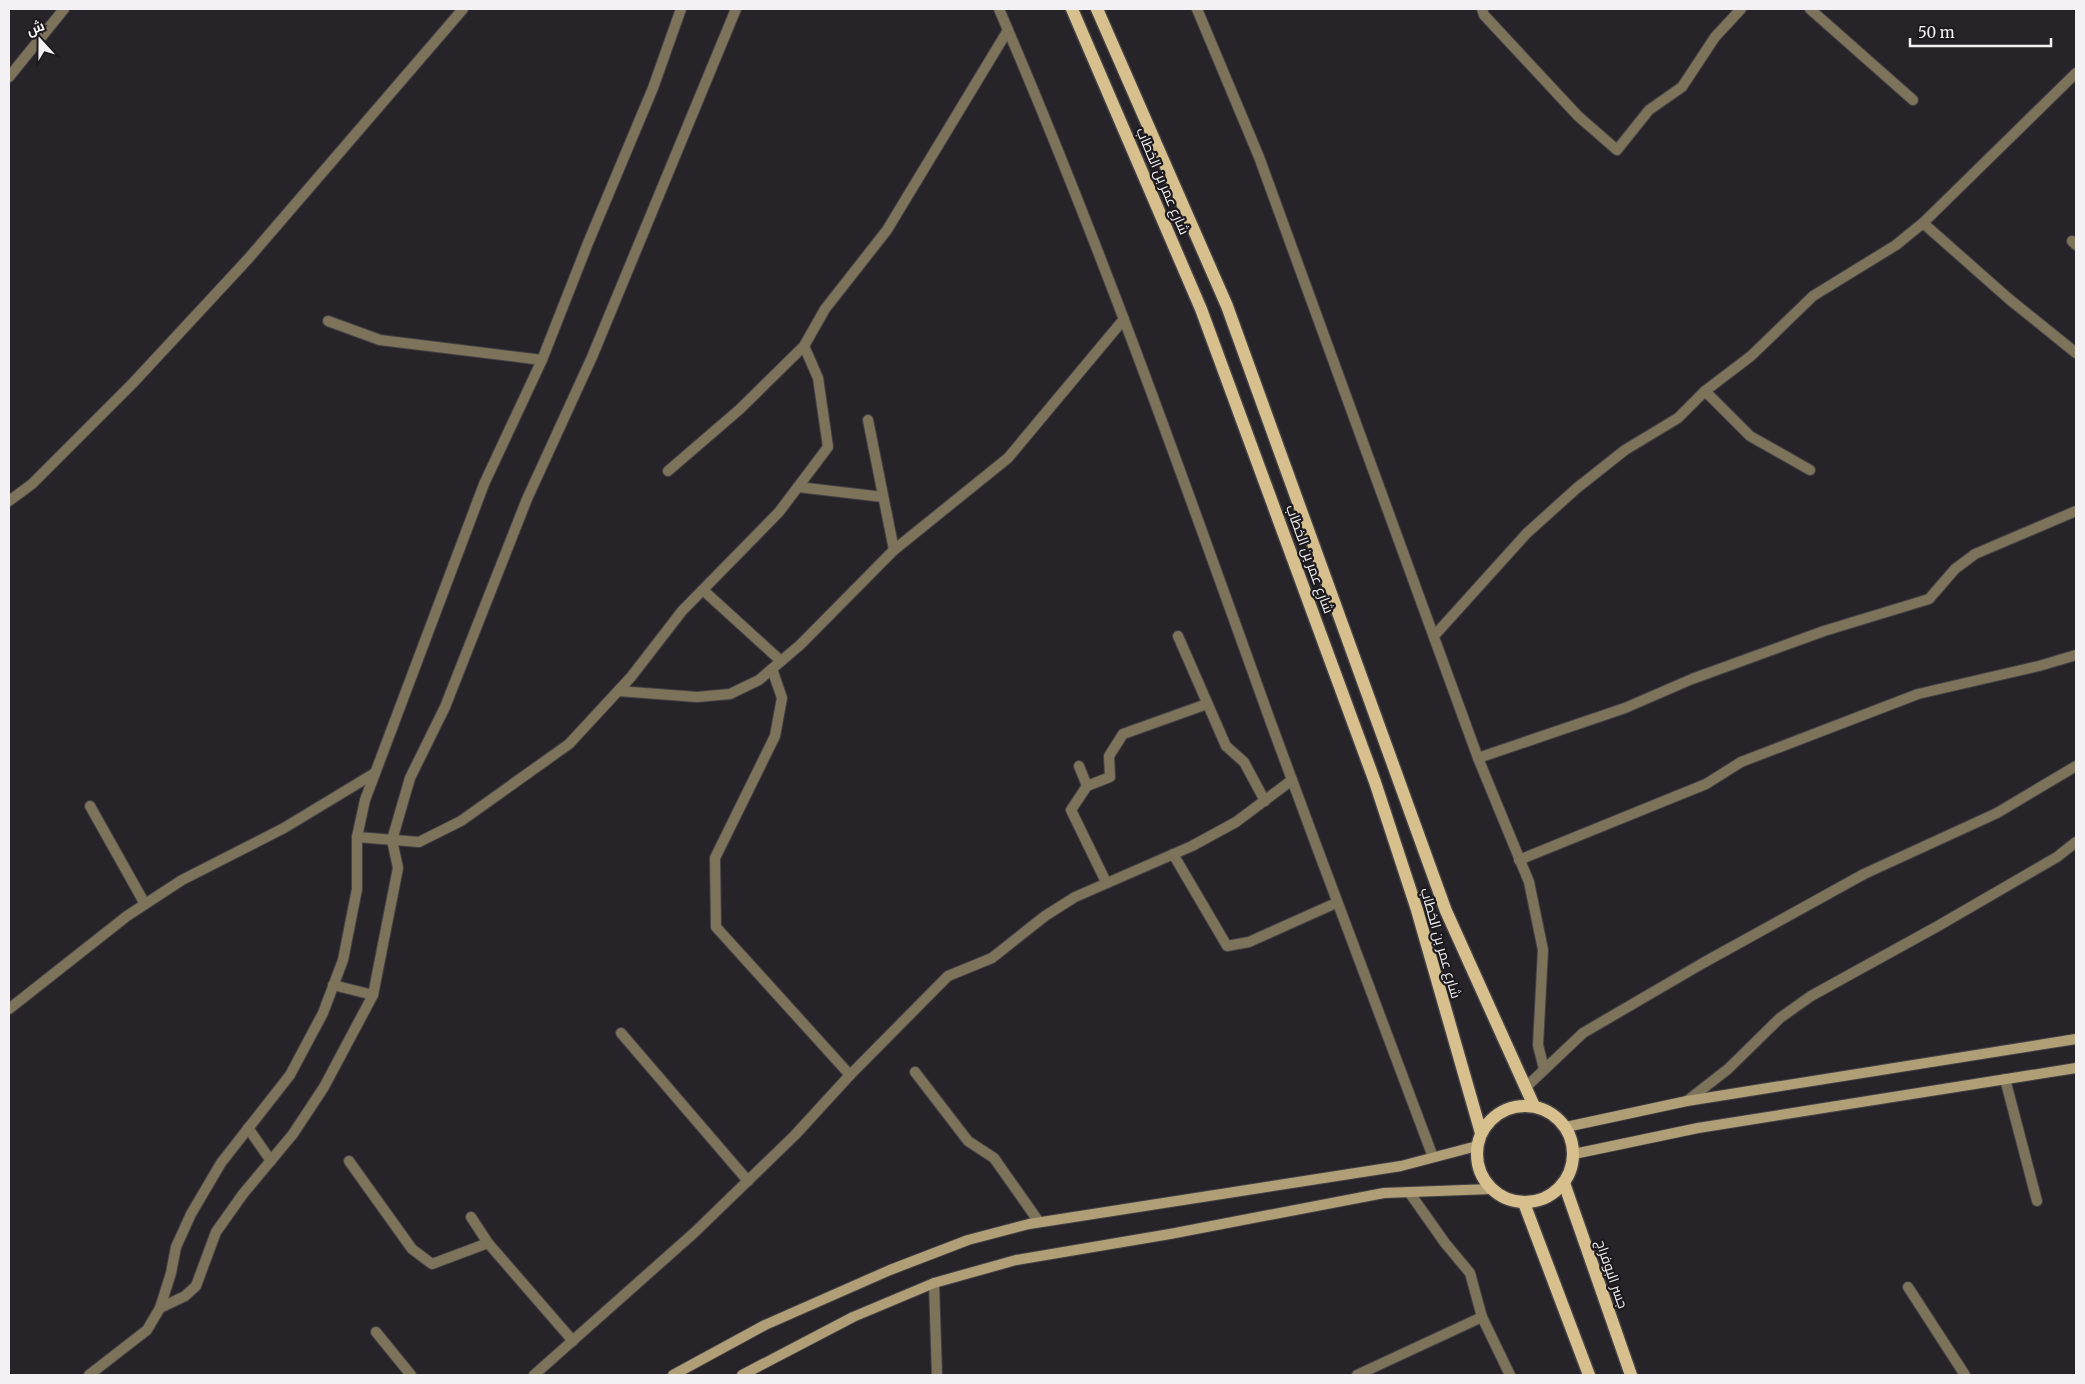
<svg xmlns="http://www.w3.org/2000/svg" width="2085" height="1384" font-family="Merriweather,Cairo,serif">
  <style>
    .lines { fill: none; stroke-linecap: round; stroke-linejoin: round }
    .minor-casing { stroke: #434145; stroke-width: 12 }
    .tertiary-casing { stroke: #434145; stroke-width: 12 }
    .secondary-casing { stroke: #434145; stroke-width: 12 }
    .primary-casing { stroke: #434145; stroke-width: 15 }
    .minor { stroke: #7d725a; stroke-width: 10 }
    .tertiary { stroke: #7d725a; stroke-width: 10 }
    .secondary { stroke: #b09e77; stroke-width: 10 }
    .primary { stroke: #d7c08d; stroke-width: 12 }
    .labels { text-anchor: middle; stroke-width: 4.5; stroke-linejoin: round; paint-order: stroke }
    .street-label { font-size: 14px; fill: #f3f1f4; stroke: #1d1a1e }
  </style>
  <rect width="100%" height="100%" fill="#262428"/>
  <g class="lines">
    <defs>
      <g id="minor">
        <polyline points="1482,9 1484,15 1578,116 1617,150 1649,110 1682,87 1715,37 1741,9"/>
        <polyline points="1810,9 1913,100"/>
        <polyline points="9,77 64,9"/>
        <polyline points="1923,223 2009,299 2076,353"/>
        <polyline points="2072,241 2076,245"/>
        <polyline points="328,321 380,340 542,360"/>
        <polyline points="1705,391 1750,436 1810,470"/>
        <polyline points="868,420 894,550"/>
        <polyline points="668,471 740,409 804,346 825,309 887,230 1008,30"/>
        <polyline points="798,487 883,497"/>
        <polyline points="9,501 32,484 133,383 248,259 463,9"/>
        <polyline points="703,590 781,661"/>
        <polyline points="1178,636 1226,746 1244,762 1265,801"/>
        <polyline points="1434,636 1527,533 1577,488 1625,450 1678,418 1705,391 1751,356 1813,296 1896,245 1923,223 2076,73"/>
        <polyline points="772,669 782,698 775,736 715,858 716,927 850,1075"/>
        <polyline points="618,691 697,697 730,694 759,680 800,645 894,550 1008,458 1124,319"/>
        <polyline points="1478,758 1625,708 1692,679 1824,631 1929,599 1955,569 1975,554 2076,511"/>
        <polyline points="1079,766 1087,786 1071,810 1106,882"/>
        <polyline points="1087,786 1110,777 1109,756 1123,734 1207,704"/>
        <polyline points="90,806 145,904"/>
        <polyline points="357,837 419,842 461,821 569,744 631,677 682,611 779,512 828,447 818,378 804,346"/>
        <polyline points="1173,854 1227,946 1249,942 1336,903"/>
        <polyline points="1519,860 1706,784 1741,762 1918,694 2039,666 2076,655"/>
        <polyline points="333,985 373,995"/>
        <polyline points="9,1009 127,916 182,880 284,828 375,773"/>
        <polyline points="621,1033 748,1181"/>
        <polyline points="915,1072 968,1141 994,1158 1039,1222"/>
        <polyline points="2005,1079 2037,1201"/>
        <polyline points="1526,1087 1583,1033 1703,963 1864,874 1997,813 2076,766"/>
        <polyline points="1687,1101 1728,1069 1780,1018 1811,996 1938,926 2057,857 2076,842"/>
        <polyline points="248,1128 271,1161"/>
        <polyline points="349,1161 412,1249 432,1264 488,1243"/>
        <polyline points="1409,1192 1445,1243 1470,1273 1482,1317 1510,1375"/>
        <polyline points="471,1217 488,1243 573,1341"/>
        <polyline points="934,1283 937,1375"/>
        <polyline points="1908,1287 1965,1375"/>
        <polyline points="160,1308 185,1296 196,1286 216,1232 243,1194 293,1134 324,1087 373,995 398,868 392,840 410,778 445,707 527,499 592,357 736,9"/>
        <polyline points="376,1332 411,1375"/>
        <polyline points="534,1375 695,1232 795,1135 850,1075 948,976 992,958 1045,916 1075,897 1192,846 1236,822 1292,780"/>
        <polyline points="1357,1375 1482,1317"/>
      </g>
      <g id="tertiary">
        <path d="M999 9C1100 243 1185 483 1271 723 1324 868 1379 1012 1433 1157"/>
        <polyline points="1197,9 1259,157 1478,758 1529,882 1543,950 1538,1045 1544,1069"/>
        <polyline points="89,1375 147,1330 160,1308 171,1273 176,1247 191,1214 221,1163 290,1075 323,1013 343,960 357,889 357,837 365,800 484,484 542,360 588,243 653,88 681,9"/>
      </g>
      <g id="secondary">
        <polyline points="1566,1127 1687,1101 2076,1039"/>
        <polyline points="1574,1154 1698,1128 2076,1068"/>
        <polyline points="673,1375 765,1325 890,1270 968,1240 1029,1224 1401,1166 1477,1146"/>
        <polyline points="742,1375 853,1317 934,1283 1016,1260 1170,1234 1384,1193 1491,1189"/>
      </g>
      <g id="primary">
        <polyline points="1072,9 1201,309 1375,782 1417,910 1481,1133"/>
        <polyline points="1097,9 1227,306 1446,911 1534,1106"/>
        <circle cx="1525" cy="1154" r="48"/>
        <polyline points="1564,1183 1631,1375"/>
        <polyline points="1524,1203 1589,1375"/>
      </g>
    </defs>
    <use href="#minor" class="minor-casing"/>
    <use href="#tertiary" class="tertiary-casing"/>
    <use href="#secondary" class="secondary-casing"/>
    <use href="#primary" class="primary-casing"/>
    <use href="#minor" class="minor"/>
    <use href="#tertiary" class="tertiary"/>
    <use href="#secondary" class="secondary"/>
    <use href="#primary" class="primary"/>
  </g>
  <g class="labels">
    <g class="street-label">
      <text transform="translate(1163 181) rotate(67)" y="5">شارع عمر بن الخطاب</text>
      <text transform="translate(1310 559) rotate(70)" y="5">شارع عمر بن الخطاب</text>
      <text transform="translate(1441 943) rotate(74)" y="5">شارع عمر بن الخطاب</text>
      <text transform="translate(1612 1274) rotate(71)" y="5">جسر البوفراج</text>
    </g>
  </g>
  <rect width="2085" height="1384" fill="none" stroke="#f3f1f4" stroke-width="20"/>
  <g transform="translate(40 40) rotate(339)" stroke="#1d1a1e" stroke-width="4" paint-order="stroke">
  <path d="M0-4L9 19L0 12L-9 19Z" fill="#f3f1f4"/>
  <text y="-8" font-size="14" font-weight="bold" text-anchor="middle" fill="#f3f1f4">ش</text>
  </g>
  <path d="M1910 38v8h141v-8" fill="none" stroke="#f3f1f4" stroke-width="2.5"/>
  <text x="1918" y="38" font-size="15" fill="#f3f1f4" stroke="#1d1a1e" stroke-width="4" paint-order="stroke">50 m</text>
</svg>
